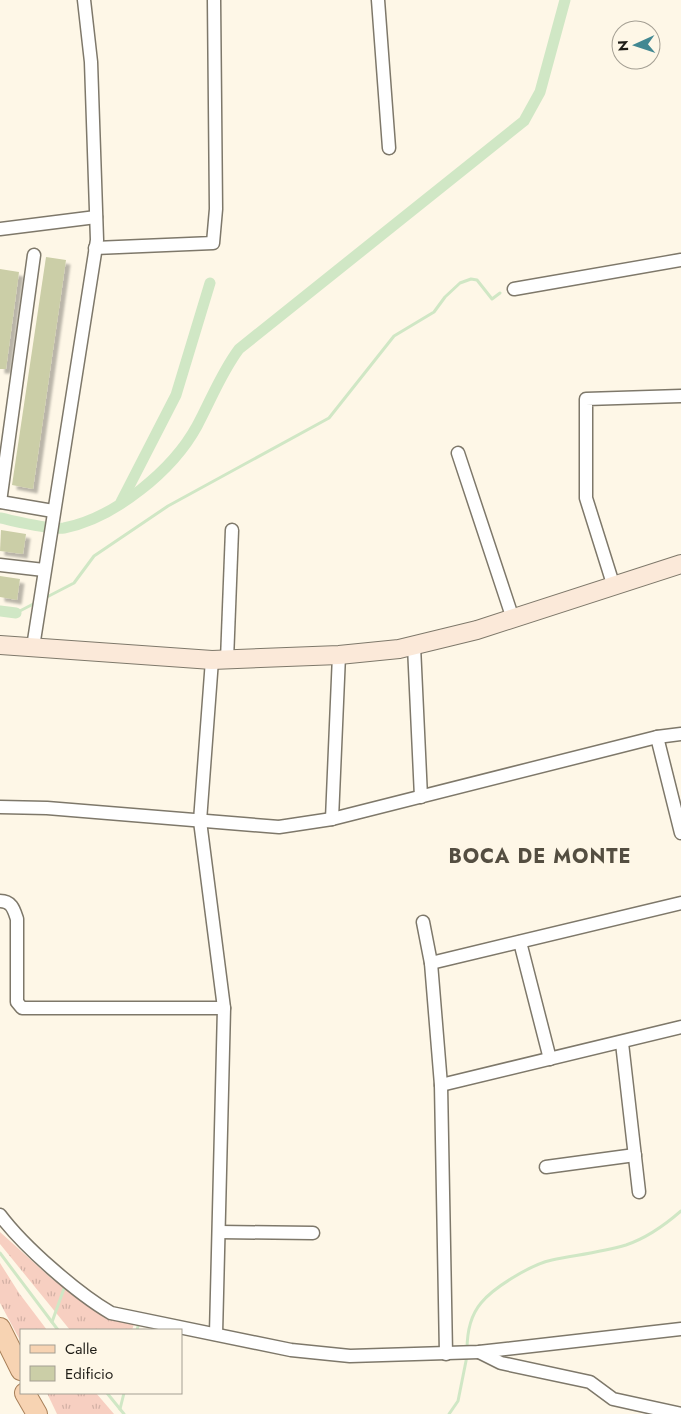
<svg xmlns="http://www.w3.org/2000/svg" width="681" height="1414" font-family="Jost,sans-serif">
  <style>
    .grass { fill: url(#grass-tufts) }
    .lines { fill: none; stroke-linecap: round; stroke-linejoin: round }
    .stream { stroke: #d0e7c5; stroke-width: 3 }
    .canal { stroke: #d0e7c5; stroke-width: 11 }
    .building { fill: #cbcea7; filter: url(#shadow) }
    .minor-casing { stroke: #7e786a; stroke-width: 15 }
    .secondary-casing { stroke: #7e786a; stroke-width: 20 }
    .primary-casing { stroke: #a8805a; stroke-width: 22 }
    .minor { stroke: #fff; stroke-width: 12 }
    .secondary { stroke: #fbe9d9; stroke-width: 18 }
    .primary { stroke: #f7d3b2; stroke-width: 20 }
    .labels { text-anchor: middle; stroke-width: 5; stroke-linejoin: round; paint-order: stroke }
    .district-label { font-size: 20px; font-weight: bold; letter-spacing: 1px; fill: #544e41; stroke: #fef7e7 }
  </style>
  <defs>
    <pattern id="grass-tufts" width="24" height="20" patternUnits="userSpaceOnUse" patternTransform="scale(1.25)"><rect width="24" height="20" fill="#f7cfc1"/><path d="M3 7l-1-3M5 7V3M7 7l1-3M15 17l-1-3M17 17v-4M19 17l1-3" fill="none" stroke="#d3b1a5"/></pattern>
    <filter id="shadow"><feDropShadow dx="4.5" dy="4.5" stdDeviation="1" flood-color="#0004"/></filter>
  </defs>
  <rect width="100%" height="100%" fill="#fef7e7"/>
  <g class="grass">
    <polygon points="0,1232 52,1279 104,1314 134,1324 132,1330 70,1330 0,1244"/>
    <polygon points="0,1263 19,1293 47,1330 21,1330 21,1342 0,1303"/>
    <polygon points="47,1393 96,1393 114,1414 57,1414"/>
  </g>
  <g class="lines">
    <g class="stream">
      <polyline points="45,598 74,583 94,556 168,506 329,418 394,336 434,312 445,297 460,283 471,279 477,280 492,299 500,293"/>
      <polyline points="16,613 37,602"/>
      <polyline points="0,1253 58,1330"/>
      <polyline points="52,1322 66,1283"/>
      <polyline points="137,1330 139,1322"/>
      <path d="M467 1350C467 1333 470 1316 481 1303 494 1287 532 1264 552 1260 577 1255 602 1252 626 1245 647 1238 665 1225 681 1211"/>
      <polyline points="107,1393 124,1414"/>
      <polyline points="120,1409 124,1393"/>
      <polyline points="449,1414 458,1401 467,1356"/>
    </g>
    <g class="canal">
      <polyline points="121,502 176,395 210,283"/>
      <path d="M0 518C15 521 51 530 64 528 115 518 173 470 197 426 211 400 221 373 239 349L524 121 540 92 565 0"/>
      <polyline points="0,611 16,613"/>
    </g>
  </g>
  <g class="building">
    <polygon points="46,257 66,260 33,489 12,485"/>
    <polygon points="0,269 19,272 6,369 0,369"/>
    <polygon points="1,530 26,534 23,554 0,551"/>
    <polygon points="0,576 20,579 17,600 0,597"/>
  </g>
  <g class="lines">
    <defs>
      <g id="minor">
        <polyline points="378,0 389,148"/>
        <polyline points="0,229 96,217"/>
        <polyline points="95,248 213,243 216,209 214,0"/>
        <polyline points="514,289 681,260"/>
        <polyline points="458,453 513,619"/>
        <polyline points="0,502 34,255"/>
        <polyline points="0,502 53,511"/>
        <polyline points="0,565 44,570"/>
        <polyline points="614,587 586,498 586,399 681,396"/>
        <polyline points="414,646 421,797"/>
        <polyline points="33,647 97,240 91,62 84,0"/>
        <polyline points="212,660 200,821 224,1008 216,1334"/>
        <polyline points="227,660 232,530"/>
        <polyline points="657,737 681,833"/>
        <polyline points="0,807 47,808 279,827 332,819 657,737 681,734"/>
        <polyline points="332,819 339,655"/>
        <path d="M0 901C12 901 14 910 17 919V1002L22 1008H224"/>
        <polyline points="423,922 431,963 441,1085 446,1354"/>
        <polyline points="520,942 550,1059"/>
        <polyline points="431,963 681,903"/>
        <polyline points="622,1043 639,1192"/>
        <polyline points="441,1085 681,1027"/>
        <polyline points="546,1167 635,1155"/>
        <path d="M0 1215C24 1247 77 1293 111 1313L291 1350 350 1356 479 1352 681 1329"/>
        <polyline points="219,1232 313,1233"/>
        <polyline points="479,1352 501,1363 590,1382 613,1399 681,1414"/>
      </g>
      <polyline id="secondary" points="0,645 212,660 339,655 399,649 477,630 681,564"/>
      <g id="primary">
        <polyline points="0,1328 21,1370"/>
        <polyline points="25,1393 37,1414"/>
      </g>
    </defs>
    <use href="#minor" class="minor-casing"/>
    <use href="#secondary" class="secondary-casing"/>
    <use href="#primary" class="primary-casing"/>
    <use href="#minor" class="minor"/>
    <use href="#secondary" class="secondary"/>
    <use href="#primary" class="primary"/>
  </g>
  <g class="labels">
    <g class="district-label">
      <text x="540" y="863">BOCA DE MONTE</text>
    </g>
  </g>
  <rect x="20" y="1329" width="162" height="65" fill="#fef7e7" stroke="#a49f93"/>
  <rect x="30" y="1345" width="25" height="8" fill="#f7d3b2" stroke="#a49f93"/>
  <text x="65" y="1354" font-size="15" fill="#1e1c16">Calle</text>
  <rect x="30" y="1366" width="25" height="15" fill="#cbcea7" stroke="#a49f93"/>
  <text x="65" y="1379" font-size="15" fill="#1e1c16">Edificio</text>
  <g transform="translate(636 45) rotate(267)"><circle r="24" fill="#fef7e7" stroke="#a49f93"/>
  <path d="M0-4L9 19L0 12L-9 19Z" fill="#428892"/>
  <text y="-8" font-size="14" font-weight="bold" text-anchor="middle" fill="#1e1c16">N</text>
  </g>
</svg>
